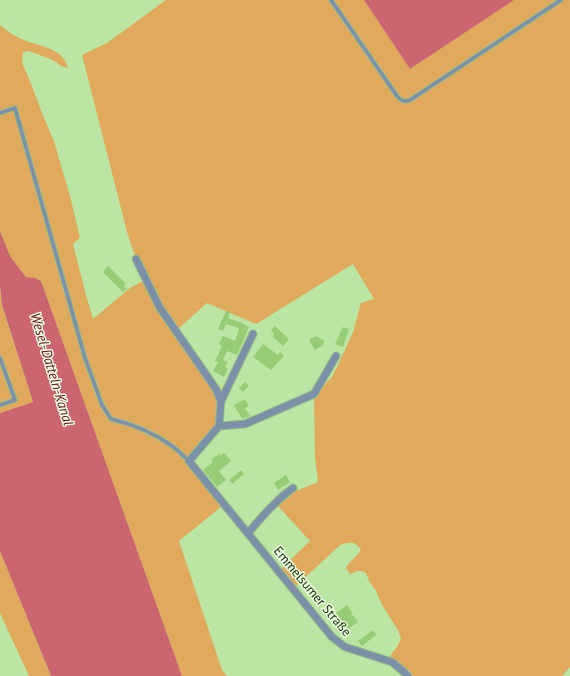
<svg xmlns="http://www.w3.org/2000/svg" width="570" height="676" font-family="'PT Sans',sans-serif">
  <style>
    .green { fill: #e0a95b }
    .water { fill: #cb6671 }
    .building { fill: #96cc75 }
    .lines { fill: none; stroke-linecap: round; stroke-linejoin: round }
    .service-casing { stroke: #9bc086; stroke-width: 5.5 }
    .minor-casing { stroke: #9bc086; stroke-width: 9 }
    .service { stroke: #7c90aa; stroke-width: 3.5 }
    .minor { stroke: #7c90aa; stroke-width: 7 }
    .labels { text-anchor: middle; stroke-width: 3; stroke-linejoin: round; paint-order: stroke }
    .street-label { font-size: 13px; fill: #1b2b11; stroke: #e9ffde }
    .water-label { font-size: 14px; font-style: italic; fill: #690821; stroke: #e9ffde }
  </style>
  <rect width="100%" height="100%" fill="#bbe5a3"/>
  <g class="green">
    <path d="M166 0H364L410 69 514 0H570V667L562 676H413C406 668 400 661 390 658L392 653 397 647 401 639 398 630 382 605 376 591 369 581 366 573 362 571H357L350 574 346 568C350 560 358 557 361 549 354 541 349 542 340 545L296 586 281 569 310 541 276 504C288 493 303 488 318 482L315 456 314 394 324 385 332 377 339 363 353 332 361 303 374 299 353 264 256 324 207 303 178 329 163 307 148 275 136 259 127 232 82 55 107 43Z"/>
    <path d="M0 25C8 32 16 37 26 41 42 47 63 48 68 68L61 66 53 60 29 51 23 52 22 63 32 86 42 113 54 141 71 200 80 238 73 244 86 295 93 319 130 288 143 281 213 389 218 399 216 425 208 438 185 460 222 506 179 541 222 670 227 676H182L41 281 35 278 26 277 10 256 0 231Z"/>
    <polygon points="0,286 2,306 33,402 0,413"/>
    <polygon points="0,551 50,674 51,676 29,676 0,613"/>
  </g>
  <g class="water">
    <polygon points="364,0 514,0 410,69"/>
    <polygon points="0,231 10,256 26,277 35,278 41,281 182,676 51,676 0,551 0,413 33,402 2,305 0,286"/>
  </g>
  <g class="building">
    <polygon points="108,266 126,284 124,286 127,289 123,292 103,272"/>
    <polygon points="226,311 230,312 228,318 244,324 245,325 249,327 237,355 227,351 223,360 228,362 225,367 228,369 224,377 213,371 218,362 215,361 222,346 219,344 223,336 235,341 239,328 226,324 223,331 218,329"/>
    <polygon points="275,326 289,339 283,346 272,336 274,334 271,330"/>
    <polygon points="343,327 349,329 343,347 335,344"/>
    <polygon points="316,336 317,337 324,340 323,345 315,350 309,340"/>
    <polygon points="263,344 278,355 280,352 284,356 271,370 253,357"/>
    <polygon points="245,382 249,386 243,392 239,388"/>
    <polygon points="245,399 249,406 245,408 250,416 242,419 234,405"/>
    <polygon points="224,453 231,461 219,471 226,480 217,487 203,470 213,462 211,460 219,454 220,455"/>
    <polygon points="241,470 244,474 232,484 229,480"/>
    <polygon points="286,475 290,482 278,490 274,483"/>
    <polygon points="347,605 352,612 351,613 358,622 348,629 336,613"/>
    <polygon points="373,630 376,635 362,646 358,641"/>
  </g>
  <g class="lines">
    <defs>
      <g id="service">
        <path d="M331 0 397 96C401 101 404 102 410 100L561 0"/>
        <path d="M0 113 15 108 85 358 102 405 111 419C132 424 154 433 172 446 178 450 183 456 189 461"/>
        <polyline points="0,358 15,400 0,405"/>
      </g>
      <g id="minor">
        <polyline points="136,259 160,308 216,389 221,401 219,426 189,461 332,637 345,647 392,662 404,672 408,676"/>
        <polyline points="221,401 253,334"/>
        <polyline points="219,426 245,424 314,394 336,356"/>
        <path d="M248 533C263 516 275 501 293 488"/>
      </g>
    </defs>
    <use href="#service" class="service-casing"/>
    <use href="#minor" class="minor-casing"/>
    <use href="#service" class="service"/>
    <use href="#minor" class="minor"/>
  </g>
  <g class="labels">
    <g class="street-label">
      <text transform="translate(313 591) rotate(50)" y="5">Emmelsumer Straße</text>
    </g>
    <g class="water-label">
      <text transform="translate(52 369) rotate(73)" y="5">Wesel-Datteln-Kanal</text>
    </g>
  </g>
</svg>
